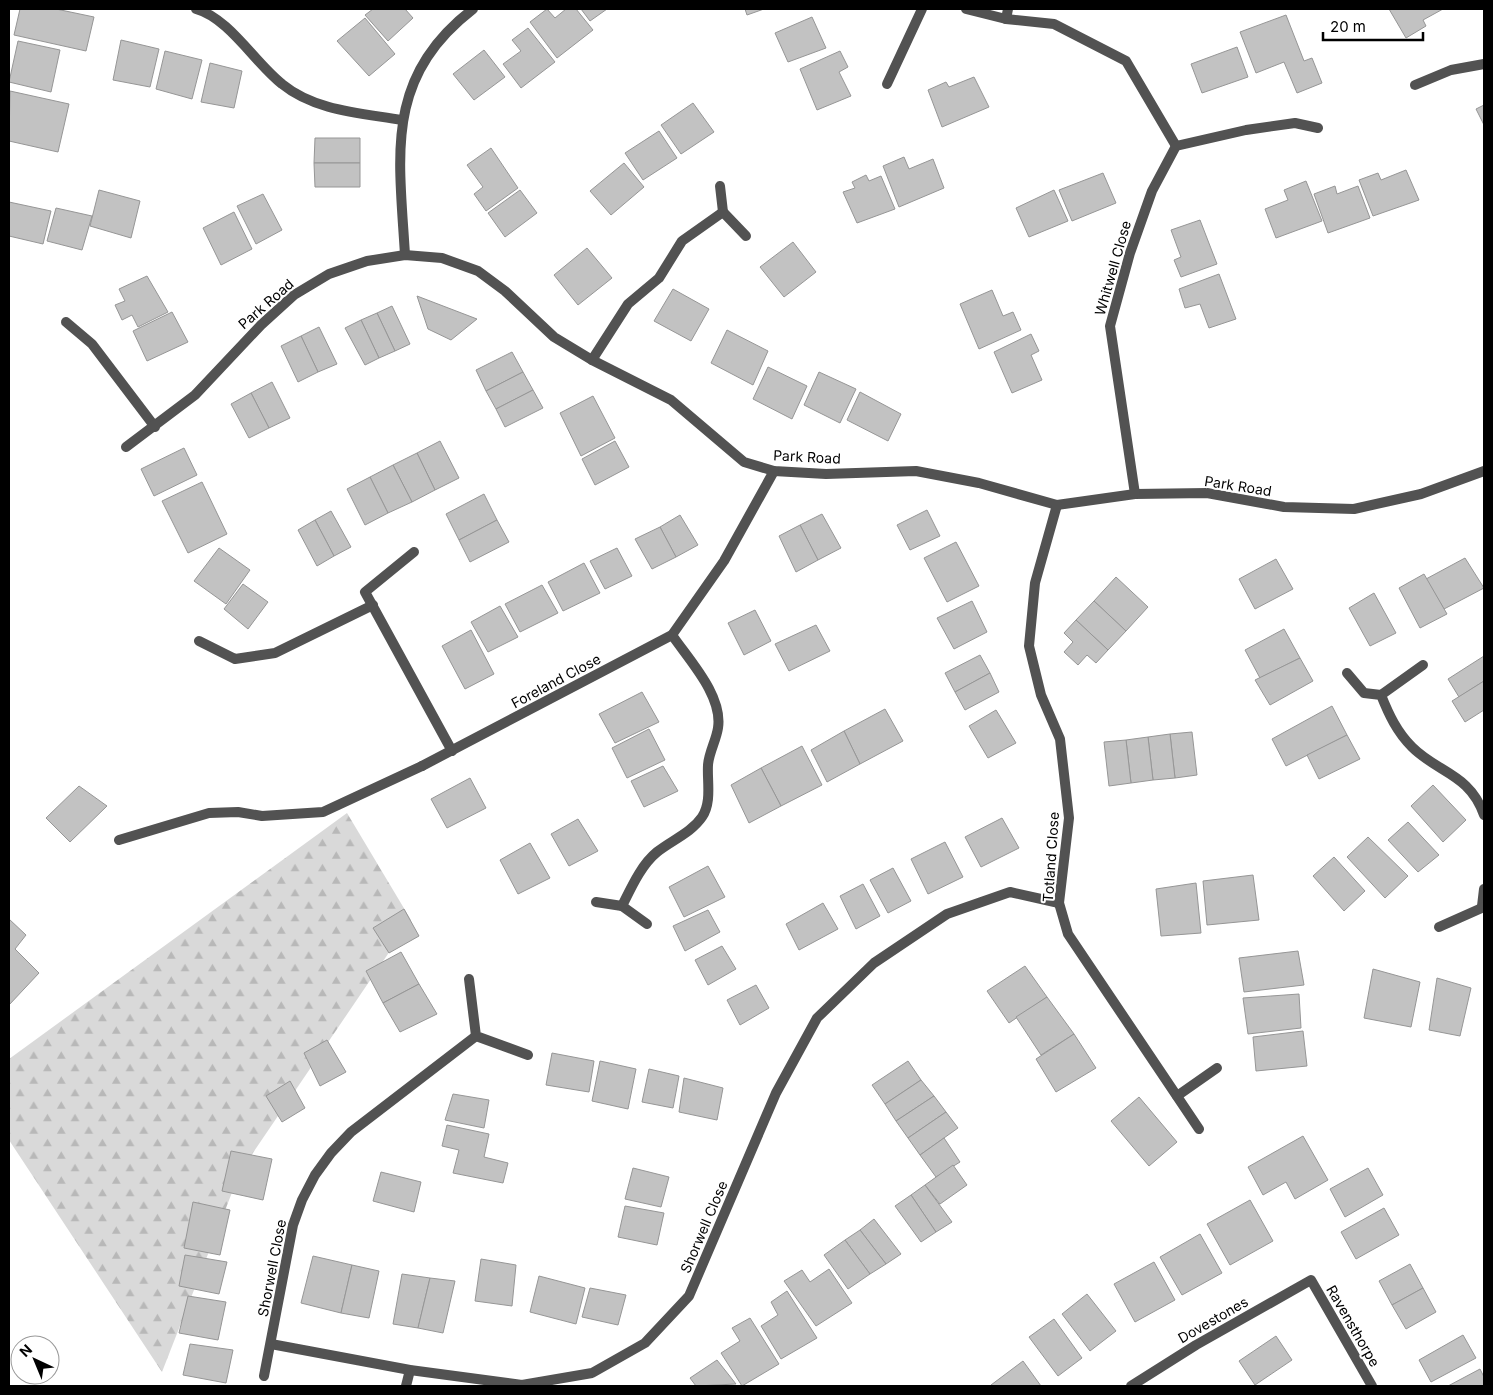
<svg xmlns="http://www.w3.org/2000/svg" width="1493" height="1395" font-family="Inter,sans-serif">
  <style>
    .forest { fill: url(#forest-firs) }
    .building { fill: #c2c2c2; stroke: #969696 }
    .lines { fill: none; stroke-linecap: round; stroke-linejoin: round }
    .service { stroke: #525252; stroke-width: 10 }
    .minor { stroke: #525252; stroke-width: 10 }
    .labels { text-anchor: middle; stroke-width: 4; stroke-linejoin: round; paint-order: stroke }
    .street-label { font-size: 14px; fill: #000; stroke: #fff }
  </style>
  <defs>
    <pattern id="forest-firs" width="22" height="20" patternUnits="userSpaceOnUse" patternTransform="scale(1.25)"><rect width="22" height="20" fill="#d9d9d9"/><path d="M5 1l3.5 6h-7zM16 11l3.5 6h-7z" fill="#b8b8b8"/></pattern>
  </defs>
  <rect width="100%" height="100%" fill="#fff"/>
  <polygon class="forest" points="347,813 411,920 240,1172 162,1372 9,1140 9,1059"/>
  <g class="building">
    <polygon points="20,9 56,9 94,17 86,51 14,35"/>
    <polygon points="373,9 405,9 413,18 388,41 365,15"/>
    <polygon points="547,9 555,18 566,9 576,9 593,30 557,58 530,22"/>
    <polygon points="581,9 607,9 590,21"/>
    <polygon points="745,9 764,9 747,15"/>
    <polygon points="1389,9 1443,9 1423,20 1426,26 1406,38"/>
    <polygon points="1286,15 1304,61 1312,58 1322,83 1297,93 1284,62 1256,73 1240,32"/>
    <polygon points="812,17 826,48 788,62 775,33"/>
    <polygon points="365,18 395,54 369,76 337,41"/>
    <polygon points="528,28 555,62 521,88 503,64 521,51 512,40"/>
    <polygon points="121,40 159,49 150,87 113,80"/>
    <polygon points="18,41 60,50 51,92 9,82"/>
    <polygon points="1237,47 1248,77 1202,93 1191,64"/>
    <polygon points="484,50 505,77 474,100 453,74"/>
    <polygon points="165,51 202,60 192,99 156,89"/>
    <polygon points="840,51 848,67 839,72 851,96 817,110 800,69"/>
    <polygon points="210,63 242,71 234,108 201,102"/>
    <polygon points="974,77 989,107 942,127 928,90 946,82 949,87"/>
    <polygon points="10,91 69,104 58,152 9,141"/>
    <polygon points="693,103 714,132 681,154 661,125"/>
    <polygon points="1484,105 1484,125 1476,109"/>
    <polygon points="659,131 677,158 643,180 625,153"/>
    <polygon points="315,138 360,138 360,163 314,163"/>
    <polygon points="491,148 518,188 486,211 474,194 483,187 467,165"/>
    <polygon points="904,157 909,169 933,159 944,188 899,207 883,166"/>
    <polygon points="314,163 360,163 360,187 315,187"/>
    <polygon points="624,163 644,187 611,215 590,191"/>
    <polygon points="1406,170 1419,200 1373,216 1359,180 1378,173 1381,180"/>
    <polygon points="1103,173 1116,203 1072,221 1059,190"/>
    <polygon points="866,175 869,181 881,176 895,209 857,223 843,192 855,188 852,182"/>
    <polygon points="1306,181 1322,221 1276,238 1265,209 1288,200 1284,190"/>
    <polygon points="1335,186 1337,194 1358,186 1370,218 1328,233 1314,194"/>
    <polygon points="99,190 140,201 131,238 90,226"/>
    <polygon points="520,190 537,213 505,237 488,213"/>
    <polygon points="1054,190 1068,221 1029,237 1016,208"/>
    <polygon points="263,194 282,230 256,244 237,206"/>
    <polygon points="9,202 51,211 43,244 9,236"/>
    <polygon points="56,208 92,216 82,250 47,241"/>
    <polygon points="234,212 252,249 221,265 203,228"/>
    <polygon points="1200,220 1217,264 1181,277 1174,260 1181,257 1171,230"/>
    <polygon points="793,242 816,272 784,297 760,267"/>
    <polygon points="587,248 612,278 578,305 554,275"/>
    <polygon points="1219,274 1236,319 1209,328 1200,304 1185,308 1179,289"/>
    <polygon points="147,276 168,312 138,327 132,315 122,320 115,305 125,301 119,289"/>
    <polygon points="673,289 709,309 691,341 654,321"/>
    <polygon points="992,290 1003,316 1013,312 1021,330 979,349 960,304"/>
    <polygon points="417,296 477,319 451,340 428,329"/>
    <polygon points="392,306 410,344 395,351 377,313"/>
    <polygon points="172,312 188,342 147,361 133,331"/>
    <polygon points="377,313 395,351 379,358 361,320"/>
    <polygon points="361,320 379,358 365,365 345,328"/>
    <polygon points="319,327 337,364 318,372 301,336"/>
    <polygon points="727,330 768,351 753,385 711,363"/>
    <polygon points="1031,334 1039,351 1031,355 1042,380 1012,393 994,352"/>
    <polygon points="301,336 318,372 298,382 281,346"/>
    <polygon points="512,352 523,372 486,391 476,370"/>
    <polygon points="768,367 807,386 792,419 753,399"/>
    <polygon points="523,372 533,390 496,409 486,391"/>
    <polygon points="819,372 856,389 840,423 804,405"/>
    <polygon points="272,382 290,418 269,428 251,393"/>
    <polygon points="533,390 543,408 505,427 496,409"/>
    <polygon points="860,392 901,414 888,441 847,420"/>
    <polygon points="251,393 269,428 249,438 231,404"/>
    <polygon points="593,396 615,438 581,456 560,413"/>
    <polygon points="440,441 459,478 435,490 417,453"/>
    <polygon points="615,441 629,467 595,485 582,459"/>
    <polygon points="184,448 197,475 154,496 141,469"/>
    <polygon points="417,453 435,490 412,502 393,465"/>
    <polygon points="393,465 412,502 388,513 370,477"/>
    <polygon points="370,477 388,513 365,525 347,489"/>
    <polygon points="202,482 227,534 188,553 162,501"/>
    <polygon points="484,494 497,520 459,540 446,514"/>
    <polygon points="927,510 940,536 910,550 897,525"/>
    <polygon points="331,511 351,547 334,556 315,520"/>
    <polygon points="822,514 841,548 818,560 800,525"/>
    <polygon points="680,515 698,545 676,557 660,527"/>
    <polygon points="315,520 334,556 317,566 298,530"/>
    <polygon points="497,520 509,542 470,562 459,540"/>
    <polygon points="800,525 818,560 796,572 779,536"/>
    <polygon points="660,527 676,557 652,569 635,539"/>
    <polygon points="956,542 979,586 947,602 924,558"/>
    <polygon points="219,548 250,570 226,604 194,581"/>
    <polygon points="617,548 632,576 605,589 590,561"/>
    <polygon points="1465,558 1484,588 1444,609 1426,579"/>
    <polygon points="1276,559 1293,589 1255,609 1239,579"/>
    <polygon points="584,563 600,593 563,611 548,582"/>
    <polygon points="1424,574 1447,614 1420,628 1399,588"/>
    <polygon points="1116,577 1148,607 1126,631 1094,601"/>
    <polygon points="243,584 268,602 248,629 224,609"/>
    <polygon points="542,585 558,613 520,632 505,604"/>
    <polygon points="1374,593 1396,633 1370,646 1349,608"/>
    <polygon points="972,601 987,632 954,649 937,618"/>
    <polygon points="1094,601 1126,631 1108,650 1076,620"/>
    <polygon points="500,606 518,637 488,652 471,622"/>
    <polygon points="755,610 771,641 744,655 728,623"/>
    <polygon points="1076,620 1108,650 1096,663 1087,655 1078,665 1064,652 1073,642 1064,633"/>
    <polygon points="816,625 830,651 789,671 775,644"/>
    <polygon points="1284,629 1300,658 1260,678 1245,650"/>
    <polygon points="471,630 494,674 465,689 442,646"/>
    <polygon points="980,655 990,673 955,692 945,673"/>
    <polygon points="1484,656 1484,681 1459,697 1448,679"/>
    <polygon points="1300,658 1313,681 1270,705 1255,680"/>
    <polygon points="990,673 999,692 965,710 955,692"/>
    <polygon points="1484,681 1484,710 1465,722 1452,701"/>
    <polygon points="642,692 659,722 615,743 599,714"/>
    <polygon points="1332,706 1347,735 1286,766 1272,739"/>
    <polygon points="885,709 903,741 860,764 844,731"/>
    <polygon points="996,710 1016,743 988,758 969,726"/>
    <polygon points="649,729 665,760 627,778 612,748"/>
    <polygon points="844,731 860,764 827,782 811,750"/>
    <polygon points="1192,732 1197,775 1175,778 1170,734"/>
    <polygon points="1170,734 1175,778 1153,780 1148,737"/>
    <polygon points="1347,735 1360,759 1319,779 1307,755"/>
    <polygon points="1148,737 1153,780 1131,783 1126,740"/>
    <polygon points="1126,740 1131,783 1109,786 1104,742"/>
    <polygon points="802,746 822,785 781,806 761,768"/>
    <polygon points="663,766 678,791 644,807 631,781"/>
    <polygon points="761,768 781,806 749,823 731,785"/>
    <polygon points="470,778 486,808 447,828 431,799"/>
    <polygon points="1433,785 1466,820 1443,842 1411,806"/>
    <polygon points="79,786 107,806 70,842 46,818"/>
    <polygon points="1002,818 1019,848 981,867 965,837"/>
    <polygon points="578,819 598,851 569,866 551,834"/>
    <polygon points="1408,822 1439,855 1418,872 1388,840"/>
    <polygon points="1368,837 1408,876 1385,898 1347,857"/>
    <polygon points="945,842 963,877 928,894 911,859"/>
    <polygon points="530,843 550,878 518,894 500,860"/>
    <polygon points="1334,857 1365,891 1344,911 1313,876"/>
    <polygon points="708,866 725,897 684,917 669,887"/>
    <polygon points="893,868 911,901 888,913 870,880"/>
    <polygon points="1253,875 1259,920 1207,925 1203,881"/>
    <polygon points="1196,883 1201,933 1161,936 1156,889"/>
    <polygon points="863,884 880,916 856,929 840,896"/>
    <polygon points="823,903 838,929 799,950 786,924"/>
    <polygon points="404,909 419,936 389,953 373,928"/>
    <polygon points="708,910 720,932 685,951 673,926"/>
    <polygon points="9,919 26,935 15,949 39,973 9,1005"/>
    <polygon points="722,946 736,969 708,985 695,960"/>
    <polygon points="1298,951 1304,985 1244,992 1239,958"/>
    <polygon points="401,952 419,984 383,1003 366,971"/>
    <polygon points="1025,966 1047,997 1009,1023 987,991"/>
    <polygon points="1373,969 1420,982 1411,1027 1364,1018"/>
    <polygon points="1437,978 1471,988 1460,1036 1429,1030"/>
    <polygon points="419,984 437,1014 400,1032 383,1003"/>
    <polygon points="756,985 769,1008 740,1025 727,1000"/>
    <polygon points="1299,994 1301,1028 1248,1034 1243,998"/>
    <polygon points="1047,997 1074,1034 1041,1055 1016,1017"/>
    <polygon points="1303,1031 1307,1066 1256,1071 1253,1037"/>
    <polygon points="1074,1034 1096,1068 1056,1092 1036,1059"/>
    <polygon points="327,1040 346,1072 320,1086 304,1053"/>
    <polygon points="552,1053 594,1061 589,1092 546,1085"/>
    <polygon points="600,1061 636,1069 628,1109 592,1101"/>
    <polygon points="908,1061 921,1080 885,1104 872,1085"/>
    <polygon points="649,1069 679,1076 673,1108 642,1102"/>
    <polygon points="684,1078 723,1088 717,1120 679,1112"/>
    <polygon points="921,1080 934,1096 896,1121 885,1104"/>
    <polygon points="290,1081 305,1108 282,1122 266,1096"/>
    <polygon points="453,1094 489,1100 484,1128 445,1120"/>
    <polygon points="934,1096 946,1112 908,1138 896,1121"/>
    <polygon points="1139,1097 1177,1142 1149,1166 1111,1121"/>
    <polygon points="946,1112 958,1128 920,1155 908,1138"/>
    <polygon points="447,1125 489,1134 484,1157 508,1163 503,1183 453,1173 459,1150 442,1146"/>
    <polygon points="1303,1136 1328,1180 1295,1199 1286,1182 1263,1195 1248,1167"/>
    <polygon points="944,1138 960,1162 936,1177 920,1155"/>
    <polygon points="231,1151 272,1159 263,1200 222,1191"/>
    <polygon points="953,1165 967,1185 940,1204 925,1185"/>
    <polygon points="633,1168 669,1177 661,1207 625,1199"/>
    <polygon points="1368,1168 1383,1195 1345,1217 1330,1189"/>
    <polygon points="381,1172 421,1182 414,1212 373,1201"/>
    <polygon points="925,1185 952,1222 936,1232 911,1195"/>
    <polygon points="911,1195 936,1232 921,1242 895,1206"/>
    <polygon points="1250,1200 1273,1241 1230,1265 1207,1224"/>
    <polygon points="193,1202 230,1210 220,1255 184,1248"/>
    <polygon points="625,1206 664,1213 657,1245 618,1237"/>
    <polygon points="1384,1208 1399,1235 1356,1259 1341,1232"/>
    <polygon points="874,1219 901,1254 886,1264 860,1230"/>
    <polygon points="860,1230 886,1264 870,1274 845,1240"/>
    <polygon points="1200,1234 1222,1273 1182,1295 1160,1257"/>
    <polygon points="845,1240 870,1274 848,1289 824,1255"/>
    <polygon points="185,1255 227,1262 219,1294 179,1286"/>
    <polygon points="313,1256 352,1265 341,1313 301,1303"/>
    <polygon points="481,1259 516,1265 512,1306 475,1301"/>
    <polygon points="1154,1262 1175,1300 1135,1322 1114,1284"/>
    <polygon points="1410,1264 1423,1288 1392,1305 1379,1281"/>
    <polygon points="352,1265 379,1271 369,1318 341,1313"/>
    <polygon points="829,1269 852,1303 816,1326 784,1281 802,1270 810,1282"/>
    <polygon points="402,1274 430,1278 418,1328 393,1324"/>
    <polygon points="539,1276 585,1288 576,1324 530,1312"/>
    <polygon points="430,1278 455,1281 443,1333 418,1328"/>
    <polygon points="590,1288 626,1295 618,1325 582,1317"/>
    <polygon points="1423,1288 1436,1312 1406,1329 1392,1305"/>
    <polygon points="787,1291 817,1338 781,1359 761,1326 778,1315 771,1302"/>
    <polygon points="1087,1294 1116,1331 1090,1351 1062,1314"/>
    <polygon points="188,1296 226,1302 218,1340 179,1333"/>
    <polygon points="750,1318 779,1364 742,1386 721,1353 740,1341 732,1328"/>
    <polygon points="1054,1319 1082,1358 1058,1376 1029,1337"/>
    <polygon points="1463,1335 1476,1358 1431,1382 1419,1360"/>
    <polygon points="1276,1336 1292,1360 1255,1385 1239,1361"/>
    <polygon points="190,1344 233,1350 226,1383 183,1375"/>
    <polygon points="717,1360 736,1384 696,1386 690,1378"/>
    <polygon points="1023,1361 1041,1386 992,1386 991,1385"/>
    <polygon points="1480,1369 1484,1377 1484,1386 1448,1386"/>
  </g>
  <g class="lines">
    <g class="service">
      <polyline points="199,641 235,659 275,653 373,605"/>
      <polyline points="119,840 209,813 238,812 262,816 323,812 422,766"/>
      <polyline points="406,1386 410,1370"/>
    </g>
    <g class="minor">
      <path d="M196 9C229 18 255 63 282 84 315 111 361 113 402 120"/>
      <polyline points="966,9 1006,19 1054,24 1126,61 1176,146"/>
      <polyline points="1006,19 1008,9"/>
      <polyline points="887,84 922,9"/>
      <polyline points="1415,85 1451,70 1484,64"/>
      <polyline points="720,186 723,212 746,236"/>
      <path d="M405 255C399 154 384 78 473 9"/>
      <polyline points="66,322 92,344 155,427"/>
      <polyline points="592,360 628,304 659,278 682,241 723,212"/>
      <polyline points="126,447 195,395 261,325 294,295 329,274 367,261 405,255 442,258 478,271 505,291 554,337 592,360 671,400 744,462 774,471 826,474 916,471 979,483 1057,505 1135,494 1207,493 1284,507 1354,509 1421,494 1484,471"/>
      <polyline points="1135,494 1110,326 1130,253 1152,191 1176,146 1246,130 1295,123 1318,128"/>
      <polyline points="1057,505 1035,583 1029,646 1041,695 1060,739 1069,818 1059,903 1068,934 1199,1129"/>
      <polyline points="414,552 365,592 452,751"/>
      <path d="M1347 673 1364 693 1381 695C1389 715 1397 732 1412 747 1438 773 1470 774 1484 815"/>
      <polyline points="1381,695 1423,665"/>
      <polyline points="422,766 672,635 724,561 774,471"/>
      <polyline points="596,902 622,906 647,924"/>
      <path d="M622 906C631 888 641 865 657 852 672 840 691 833 702 817 712 802 707 782 708 765 709 752 716 741 718 728 723 696 690 661 672 635"/>
      <polyline points="1482,906 1484,889"/>
      <polyline points="1439,927 1484,907"/>
      <polyline points="469,979 476,1036 528,1055"/>
      <polyline points="1177,1096 1217,1068"/>
      <polyline points="271,1344 410,1370 522,1385 592,1373 645,1343 689,1296 776,1093 817,1018 874,963 947,914 1010,892 1059,903"/>
      <polyline points="264,1376 293,1225 302,1200 315,1175 331,1153 351,1132 476,1036"/>
      <polyline points="1131,1386 1196,1345 1311,1280 1372,1386"/>
    </g>
  </g>
  <g class="labels">
    <g class="street-label">
      <text transform="translate(1113 268) rotate(-74)" y="5">Whitwell Close</text>
      <text transform="translate(266 304) rotate(-41)" y="5">Park Road</text>
      <text transform="translate(807 457) rotate(3)" y="5">Park Road</text>
      <text transform="translate(1238 486) rotate(9)" y="5">Park Road</text>
      <text transform="translate(556 681) rotate(-28)" y="5">Foreland Close</text>
      <text transform="translate(1051 857) rotate(-86)" y="5">Totland Close</text>
      <text transform="translate(704 1227) rotate(-67)" y="5">Shorwell Close</text>
      <text transform="translate(272 1268) rotate(-79)" y="5">Shorwell Close</text>
      <text transform="translate(1213 1320) rotate(-30)" y="5">Dovestones</text>
      <text transform="translate(1353 1326) rotate(60)" y="5">Ravensthorpe</text>
    </g>
  </g>
  <rect width="1493" height="1395" fill="none" stroke="#000000" stroke-width="20"/>
  <g transform="translate(35 1360) rotate(316)"><circle r="24" fill="#ffffff" stroke="#999999"/>
  <path d="M0-4L9 19L0 12L-9 19Z" fill="#000000"/>
  <text y="-8" font-size="14" font-weight="bold" text-anchor="middle" fill="#000000">N</text>
  </g>
  <path d="M1323 32v8h100v-8" fill="none" stroke="#000000" stroke-width="2.5"/>
  <text x="1330" y="32" font-size="15" fill="#000000" stroke="#ffffff" stroke-width="4" paint-order="stroke">20 m</text>
</svg>
